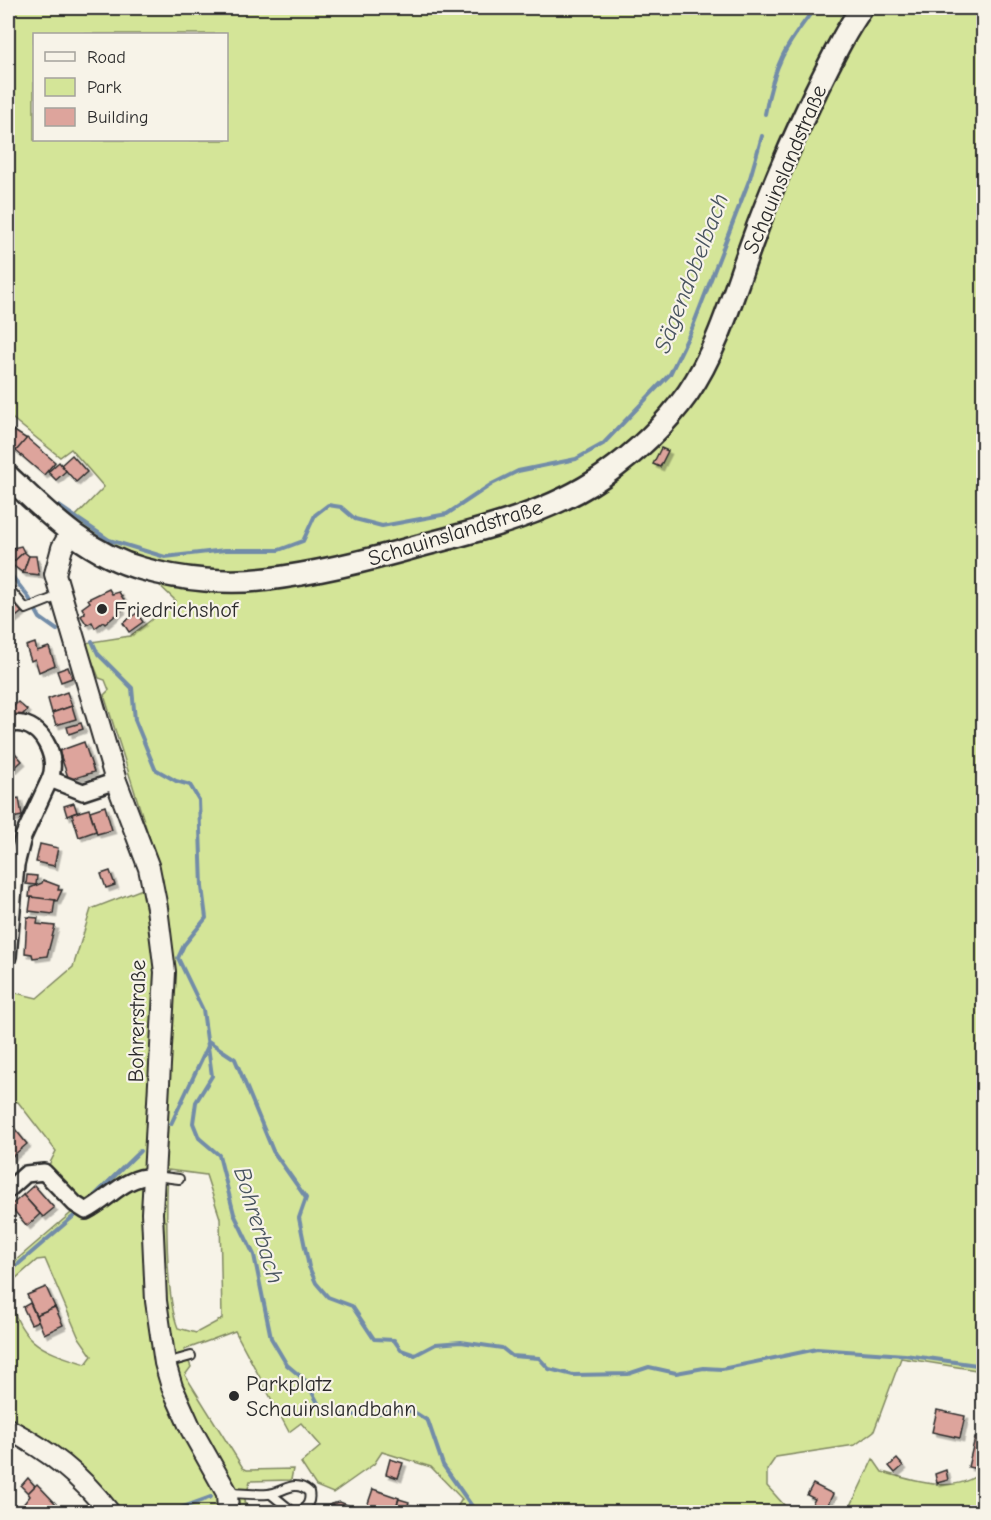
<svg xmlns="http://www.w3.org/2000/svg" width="991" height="1520" font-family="'Comic Neue',sans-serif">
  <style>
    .green { fill: #d4e598; stroke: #808862; stroke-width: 1.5; fill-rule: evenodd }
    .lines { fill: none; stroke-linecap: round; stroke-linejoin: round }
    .stream { stroke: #728ca8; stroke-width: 4 }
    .building { fill: #dda49c; stroke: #2b2b2b; stroke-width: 1.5; filter: url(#shadow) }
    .service-casing { stroke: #2b2b2b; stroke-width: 12 }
    .minor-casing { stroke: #2b2b2b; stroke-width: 20 }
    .tertiary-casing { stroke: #2b2b2b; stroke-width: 24 }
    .secondary-casing { stroke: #2b2b2b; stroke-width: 26 }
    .service { stroke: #f7f3e8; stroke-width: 8 }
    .minor { stroke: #f7f3e8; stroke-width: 15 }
    .tertiary { stroke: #f7f3e8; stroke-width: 20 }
    .secondary { stroke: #f7f3e8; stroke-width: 21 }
    .poi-dot { fill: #2b2b2b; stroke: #f7f3e8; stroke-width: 2 }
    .labels { text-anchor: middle; stroke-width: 4.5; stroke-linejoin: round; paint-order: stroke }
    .street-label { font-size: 22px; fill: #2b2b2b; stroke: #f7f3e8 }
    .poi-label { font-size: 22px; fill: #2b2b2b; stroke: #f7f3e8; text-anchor: start }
    .water-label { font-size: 24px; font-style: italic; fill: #48545f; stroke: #f7f3e8 }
  </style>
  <defs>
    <filter id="shadow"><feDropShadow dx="3.5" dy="3.5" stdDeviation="0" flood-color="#0004"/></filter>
  </defs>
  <rect width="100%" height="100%" fill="#f7f3e8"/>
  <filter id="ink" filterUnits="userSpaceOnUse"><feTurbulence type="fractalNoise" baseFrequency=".0167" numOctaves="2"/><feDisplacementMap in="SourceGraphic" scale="12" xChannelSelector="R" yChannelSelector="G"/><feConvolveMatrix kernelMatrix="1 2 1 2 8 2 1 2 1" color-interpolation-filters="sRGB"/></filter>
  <g filter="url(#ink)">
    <g class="green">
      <path d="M8 8H983V1371L901 1358 874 1431 855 1445 776 1457 767 1470V1486L785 1506 800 1512H454L462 1499 431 1467 382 1452 374 1464 333 1493 316 1486 301 1463 321 1446 301 1423 289 1432 235 1331 184 1350 191 1367 185 1375 243 1468 247 1470 293 1469 291 1480 250 1481 244 1503 258 1512H90L94 1509C69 1479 41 1460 8 1439V1288C18 1341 38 1350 86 1364L92 1356 78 1336 45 1259 37 1260 8 1285V1267L71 1213 80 1200 49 1165 56 1151 18 1102H8V991L37 998 73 967 91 909 163 881 104 695 109 690 105 680 99 678 85 643 130 636 176 601 155 581 157 563 104 542 72 520 104 487 71 449 60 457 8 415ZM34 34H226V140H34ZM168 1170 206 1175 220 1218 222 1319 196 1333 178 1328C165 1296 166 1206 168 1170Z"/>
      <path d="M873 1459 882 1472C916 1481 954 1496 983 1471V1512H848Z"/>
    </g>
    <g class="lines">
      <g class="stream">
        <path d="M765 114C774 65 785 46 815 8"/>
        <polyline points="59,506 109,540 165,557 225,550 279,550 303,541 315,515 328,505 341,507 355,519 382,526 447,514 492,484 518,471 576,459 603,444 670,374 691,331 750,178 762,136"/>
        <polyline points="8,571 29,598 40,618 57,630"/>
        <polyline points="92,641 98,654 132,688 135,720 155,769 176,781 190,785 199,800 202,887 206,918 184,945 178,958 203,1010 212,1076 196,1102 193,1123 199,1138 219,1155 234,1214 254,1255 271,1338 287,1365 306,1381 319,1405 328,1412 339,1415 369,1415 401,1409 414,1412 428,1421 443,1465 476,1512"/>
        <polyline points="208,1041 235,1059 273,1151 306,1198 299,1218 309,1267 316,1283 328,1297 352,1306 374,1339 394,1340 401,1350 415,1355 436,1344 461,1342 502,1348 512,1356 539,1358 549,1369 573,1375 628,1374 649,1367 676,1373 704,1368 722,1369 817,1349 905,1355 984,1366"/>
        <polyline points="171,1124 208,1046"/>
        <polyline points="91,1199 140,1151"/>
        <polyline points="8,1273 75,1215"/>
        <polyline points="170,1512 211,1497"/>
      </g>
    </g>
    <g class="building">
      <polygon points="8,427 27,439 16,451 8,444"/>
      <polygon points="27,438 55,462 44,475 16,451"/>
      <polygon points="661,448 668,451 660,467 653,464"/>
      <polygon points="72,455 87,472 76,482 61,465"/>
      <polygon points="59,462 66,471 56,480 48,472"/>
      <polygon points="21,546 24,552 11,564 8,549"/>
      <polygon points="24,552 29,556 23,573 11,564"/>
      <polygon points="29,556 36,556 39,575 23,573"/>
      <polygon points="109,589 112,594 119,592 124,600 120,605 122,610 105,624 103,622 95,628 92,622 87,625 81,616 85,613 82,608 90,602 88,599"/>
      <polygon points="15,603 22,612 8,623 8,609"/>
      <polygon points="137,613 143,622 129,632 123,623"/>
      <polygon points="35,643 37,651 49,647 55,665 39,672 35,659 31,661 26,646"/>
      <polygon points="68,667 72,678 61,682 57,671"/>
      <polygon points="67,692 72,706 52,713 48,699"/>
      <polygon points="18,702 27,710 18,719 10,710"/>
      <polygon points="72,706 76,719 56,725 52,713"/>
      <polygon points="81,723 83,729 69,734 67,727"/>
      <polygon points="84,742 94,772 69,780 59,751"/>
      <polygon points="8,745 22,761 8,774"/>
      <polygon points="19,798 22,816 8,819 8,800"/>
      <polygon points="74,803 77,812 67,816 64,806"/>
      <polygon points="105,806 112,830 97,834 90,811"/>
      <polygon points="89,809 96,831 79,837 72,814"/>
      <polygon points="40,844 58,848 54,866 36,862"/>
      <polygon points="110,871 115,885 106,888 101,874"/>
      <polygon points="27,875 37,876 36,885 26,884"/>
      <polygon points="43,880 59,886 58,890 62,890 57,901 29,897 30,888 42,883"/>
      <polygon points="31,897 55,900 53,914 29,911"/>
      <polygon points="27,917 38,918 37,924 55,926 47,956 33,958 32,954 25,953"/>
      <polygon points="15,1129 27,1144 8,1160 8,1135"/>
      <polygon points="34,1185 54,1208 43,1217 23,1195"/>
      <polygon points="23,1195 40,1214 27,1226 10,1206"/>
      <polygon points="46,1287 55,1307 36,1315 27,1295"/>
      <polygon points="30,1303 38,1321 31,1324 23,1307"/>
      <polygon points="55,1307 63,1325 44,1334 36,1315"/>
      <polygon points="937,1410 965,1416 960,1438 932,1432"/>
      <polygon points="975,1438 984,1440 978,1469 968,1467"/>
      <polygon points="390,1459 403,1463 398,1478 386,1474"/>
      <polygon points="897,1459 903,1466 895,1473 889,1466"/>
      <polygon points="946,1470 948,1480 937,1483 935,1474"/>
      <polygon points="28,1478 35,1486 28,1493 21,1486"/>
      <polygon points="37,1484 56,1504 47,1512 28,1512 22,1506 30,1496 28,1493"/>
      <polygon points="813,1484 833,1494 824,1512 810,1508 815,1499 807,1495"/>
      <polygon points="373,1489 399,1498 394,1512 323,1512 331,1504 340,1502 365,1512"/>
      <polygon points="399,1499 409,1502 406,1512 395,1511"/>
    </g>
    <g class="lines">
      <defs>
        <g id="service">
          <polyline points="8,588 26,609 59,596"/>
          <polyline points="155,1176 179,1179"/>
          <polyline points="166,1363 191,1356"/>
          <path d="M228 1493C241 1493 255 1495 268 1494 283 1493 294 1478 309 1492 311 1502 307 1506 301 1512"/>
          <polyline points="271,1494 293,1512"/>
        </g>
        <g id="minor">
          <path d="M8 724C12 724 18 723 22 724 45 728 58 760 50 779L83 792 116 781"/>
          <polyline points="8,957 16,865 23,837 50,779"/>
          <path d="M8 1190 26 1174 44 1172 75 1204 86 1211C112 1197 123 1177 154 1176"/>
        </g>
        <g id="tertiary">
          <polyline points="70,534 62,548 55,574 116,781 149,868 157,908 165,972 152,1213 156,1301 165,1363 172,1387 191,1429 227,1493 228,1512"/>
          <path d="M8 1429C49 1451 81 1475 109 1512"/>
        </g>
        <path id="secondary" d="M8 476C49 515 87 554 143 569 182 580 228 584 268 579 319 573 370 560 419 546 481 530 550 513 603 476 634 454 666 424 688 393 718 349 733 294 751 245 770 192 792 141 816 91 830 63 844 33 862 8"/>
      </defs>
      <use href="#service" class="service-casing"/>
      <use href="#minor" class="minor-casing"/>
      <use href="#tertiary" class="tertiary-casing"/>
      <use href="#secondary" class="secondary-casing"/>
      <use href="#service" class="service"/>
      <use href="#minor" class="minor"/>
      <use href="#tertiary" class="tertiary"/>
      <use href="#secondary" class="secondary"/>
    </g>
  </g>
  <g class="poi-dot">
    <circle cx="102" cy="609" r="6"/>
    <circle cx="234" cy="1396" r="6"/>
  </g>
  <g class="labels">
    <g class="street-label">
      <text transform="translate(784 169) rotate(-67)" y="8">Schauinslandstraße</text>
      <text transform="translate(455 532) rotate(-17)" y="8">Schauinslandstraße</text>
      <text transform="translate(136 1021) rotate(-89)" y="8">Bohrerstraße</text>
    </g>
    <g class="poi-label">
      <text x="114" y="617">Friedrichshof</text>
      <text x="246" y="1391">Parkplatz<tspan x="246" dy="25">Schauinslandbahn</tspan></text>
    </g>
    <g class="water-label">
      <text transform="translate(691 273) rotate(-69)" y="8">Sägendobelbach</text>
      <text transform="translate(259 1225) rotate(73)" y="8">Bohrerbach</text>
    </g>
  </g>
  <rect width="991" height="1520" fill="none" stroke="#f7f3e8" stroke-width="30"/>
  <rect x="15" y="15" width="961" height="1490" fill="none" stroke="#2b2b2b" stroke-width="2" filter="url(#ink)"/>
  <rect x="33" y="33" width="195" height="108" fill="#f7f3e8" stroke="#a5a39c" stroke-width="1.5"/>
  <rect x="45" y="52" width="30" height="9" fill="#f7f3e8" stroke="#a5a39c" stroke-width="1.5"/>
  <text x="87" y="63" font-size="18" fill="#2b2b2b">Road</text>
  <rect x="45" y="78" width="30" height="18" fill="#d4e598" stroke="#a5a39c" stroke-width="1.5"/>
  <text x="87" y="93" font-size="18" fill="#2b2b2b">Park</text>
  <rect x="45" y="108" width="30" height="18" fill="#dda49c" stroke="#a5a39c" stroke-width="1.5"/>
  <text x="87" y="123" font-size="18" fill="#2b2b2b">Building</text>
</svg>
